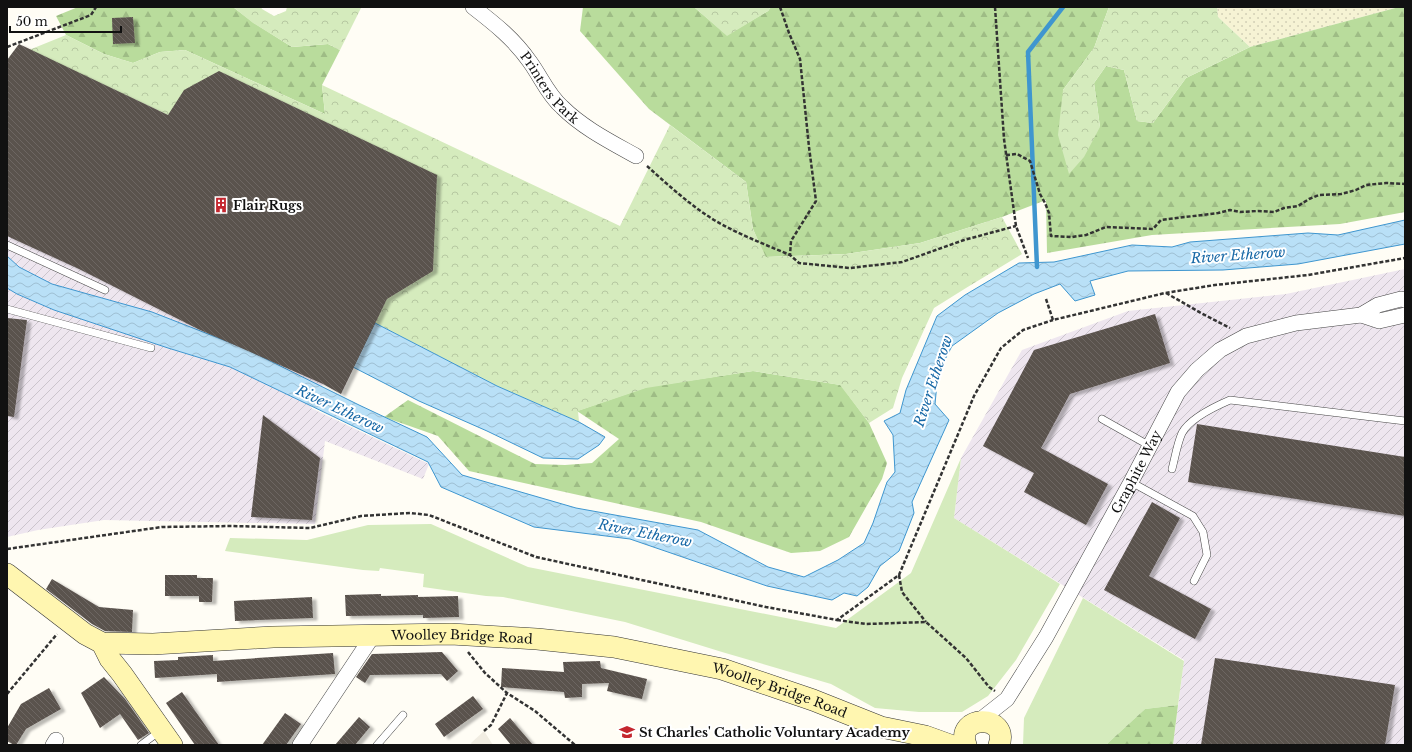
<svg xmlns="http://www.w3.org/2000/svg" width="1412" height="752" font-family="'Libre Baskerville',serif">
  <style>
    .industrial { fill: url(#industrial-furrows) }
    .farmland { fill: url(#farmland-dots) }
    .grass { fill: #d5ebbd }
    .forest { fill: url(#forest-firs) }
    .park { fill: url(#park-crowns) }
    .plaza { fill: #f1ede2 }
    .water { fill: url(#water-waves); stroke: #3f96cf }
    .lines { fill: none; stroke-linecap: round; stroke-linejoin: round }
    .stream { stroke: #3f96cf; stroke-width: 4.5 }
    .building { fill: url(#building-back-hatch); filter: url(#shadow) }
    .lane-casing { stroke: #444; stroke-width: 8 }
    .street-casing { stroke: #444; stroke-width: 16 }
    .secondary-casing { stroke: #333; stroke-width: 22 }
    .path { stroke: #333; stroke-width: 2.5; stroke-dasharray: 4 2; stroke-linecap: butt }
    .lane { stroke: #fff; stroke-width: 7 }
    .street { stroke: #fff; stroke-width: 15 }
    .secondary { stroke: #fff6b0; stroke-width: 21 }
    .labels { text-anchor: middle; stroke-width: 4; stroke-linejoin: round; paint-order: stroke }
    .street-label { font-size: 13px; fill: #111; stroke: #fff }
    .poi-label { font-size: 13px; font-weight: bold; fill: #111; stroke: #fff; text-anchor: start }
    .water-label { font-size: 14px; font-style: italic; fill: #1768a6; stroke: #fff }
  </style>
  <defs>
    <pattern id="industrial-furrows" width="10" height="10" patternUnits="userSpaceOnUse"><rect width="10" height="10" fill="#eee6ef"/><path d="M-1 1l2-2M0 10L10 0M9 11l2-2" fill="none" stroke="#cbc4cc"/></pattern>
    <pattern id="farmland-dots" width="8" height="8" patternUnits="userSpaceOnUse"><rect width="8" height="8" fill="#f6f3d4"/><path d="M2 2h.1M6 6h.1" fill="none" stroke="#d2cfb5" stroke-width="1.8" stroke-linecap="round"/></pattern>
    <pattern id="forest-firs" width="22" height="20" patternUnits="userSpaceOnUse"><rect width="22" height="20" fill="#b9dc9c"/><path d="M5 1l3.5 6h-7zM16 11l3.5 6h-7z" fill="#9ebc85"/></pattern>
    <pattern id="park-crowns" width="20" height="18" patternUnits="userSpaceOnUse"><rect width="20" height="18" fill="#d5ebbd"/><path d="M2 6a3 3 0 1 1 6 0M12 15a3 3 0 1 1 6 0" fill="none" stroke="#b6c8a1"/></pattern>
    <pattern id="water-waves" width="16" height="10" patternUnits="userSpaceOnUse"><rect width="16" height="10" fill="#b9e0f7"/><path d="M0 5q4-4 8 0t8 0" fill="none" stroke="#9ebfd3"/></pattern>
    <pattern id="building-back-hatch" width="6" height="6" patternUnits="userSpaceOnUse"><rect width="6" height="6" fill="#5a524d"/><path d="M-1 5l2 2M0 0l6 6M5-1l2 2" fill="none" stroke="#6d6662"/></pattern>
    <filter id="shadow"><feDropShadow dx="4.5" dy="2.5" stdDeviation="1" flood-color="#0004"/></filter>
  </defs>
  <rect width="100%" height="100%" fill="#fffdf5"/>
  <g class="industrial">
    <polygon points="7,60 387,299 341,394 323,384 311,408 429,464 423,479 325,441 315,524 104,520 38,530 7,537"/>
    <polygon points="1405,269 1405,745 1173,745 1184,660 954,518 961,458 1022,350 1128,311 1286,294"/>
  </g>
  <polygon class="farmland" points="1217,7 1399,7 1250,47 1218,17"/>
  <g class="grass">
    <polygon points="961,458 954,518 1060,584 1016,660 988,696 962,712 919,712 875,708 831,684 722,652 625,622 503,597 486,596 423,587 424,574 380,568 379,571 363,570 225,551 230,538 307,540 368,525 431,524 528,567 836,628 911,573"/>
    <polygon points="1083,598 1184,661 1178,705 1145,709 1108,743 1107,745 1023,745 1024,718"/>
  </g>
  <g class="forest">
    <polygon points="78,7 233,7 254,23 292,47 328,44 340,50 322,85 325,114 185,50 160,52 133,63 104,54 66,35 56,16"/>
    <polygon points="583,7 694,7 727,35 768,11 771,7 1109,7 1094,48 1063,90 1100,127 1094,83 1106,66 1124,70 1137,121 1153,123 1186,78 1250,47 1399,7 1405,7 1405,212 1340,224 1152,235 1047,253 1046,200 1002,217 920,243 846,254 765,257 753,229 746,182 649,109 580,31"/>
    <polygon points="753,371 841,385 869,423 887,463 882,479 849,537 820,551 791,553 701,522 469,471 438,436 384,417 408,400 535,464 565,465 592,463 619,439 577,411 647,387"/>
    <polygon points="1178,705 1173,745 1107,745 1108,743 1145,709"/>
  </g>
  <g class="park">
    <polygon points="233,7 261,7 262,9 274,16 286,11 287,7 361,8 340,50 328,44 292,47 253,23"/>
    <polygon points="694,7 771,7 768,11 727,36"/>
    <polygon points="1109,7 1217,7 1218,17 1250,47 1186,78 1153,123 1137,121 1124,70 1106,66 1094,83 1100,127 1084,157 1069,174 1058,135 1063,90 1094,48"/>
    <polygon points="66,35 104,54 133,63 160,52 185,50 325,114 322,85 620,226 670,125 746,182 753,229 766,257 846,254 920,243 1002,217 1022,254 966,288 934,308 902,378 893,408 869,423 840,385 753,371 646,388 578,411 579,422 497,386 375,323 359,312 168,115 29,50"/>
  </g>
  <polygon class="plaza" points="484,731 493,745 472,745 471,743"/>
  <g class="water">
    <polygon points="1405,220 1405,244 1298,264 1223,270 1128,271 1090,281 1095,295 1075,301 1060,284 1034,294 998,313 952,346 938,373 935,404 949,420 912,502 914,513 899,551 880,566 868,587 857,596 844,593 832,600 767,586 630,539 534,527 441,487 428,462 230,367 168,348 54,310 17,294 7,288 7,256 19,267 52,284 152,312 244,348 359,405 427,437 462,475 576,508 698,530 768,567 804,577 838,560 864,543 873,523 887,482 895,472 893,435 884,421 900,413 906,390 937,316 965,295 1019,263 1054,262 1132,245 1172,247 1190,242 1308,233 1338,235"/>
    <polygon points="375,323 497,386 579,422 605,437 599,445 578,459 543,458 487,431 419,401 353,367"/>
  </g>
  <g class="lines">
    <polyline class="stream" points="1037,267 1028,52 1063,7"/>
  </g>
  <g class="building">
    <polygon points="133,17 135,43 113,44 112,18"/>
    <polygon points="19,44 168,115 184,90 219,71 437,175 433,271 387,299 341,394 323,384 198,329 79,269 7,236 7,60"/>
    <polygon points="1155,314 1170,363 1070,394 1041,448 1108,484 1086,525 1024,492 1034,473 983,446 1034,350"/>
    <polygon points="7,318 27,320 14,417 7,416"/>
    <polygon points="263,415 320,458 312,520 251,517"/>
    <polygon points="1197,424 1405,457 1405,516 1188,482"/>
    <polygon points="1152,502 1180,518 1149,576 1211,609 1195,639 1104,590"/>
    <polygon points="165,575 197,575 197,578 213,578 212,602 199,602 199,596 165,596"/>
    <polygon points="52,579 99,607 133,610 132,632 105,631 92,624 46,589"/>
    <polygon points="381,594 381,596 418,595 418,597 458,596 459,617 423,618 423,615 346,616 345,595"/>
    <polygon points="312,597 313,618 235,621 234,601"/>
    <polygon points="442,652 458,671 447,681 441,674 370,675 365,683 356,677 372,654"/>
    <polygon points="333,653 335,674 217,682 217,674 155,678 154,661 178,660 178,657 213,655 213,661"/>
    <polygon points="1215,658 1395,685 1385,745 1201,745"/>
    <polygon points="600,661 601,668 647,679 642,699 607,691 609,683 582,684 582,697 565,698 564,692 501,687 502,668 564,672 563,662"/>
    <polygon points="104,677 125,699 149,733 138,740 120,714 100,728 81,693"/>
    <polygon points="49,688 61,709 26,729 16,745 14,745 7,741 7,728 21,704"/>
    <polygon points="182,692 219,745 195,745 166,703"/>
    <polygon points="473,696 483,709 444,737 435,724"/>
    <polygon points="285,713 301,724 286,745 262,745"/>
    <polygon points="359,717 370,727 355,745 335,745"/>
    <polygon points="510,718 533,745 511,745 498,729"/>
  </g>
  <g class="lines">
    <defs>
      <g id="lane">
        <polyline points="7,245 105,290"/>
        <polyline points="7,309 151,348"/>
        <polyline points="1102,419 1150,446"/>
        <path d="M1172 469C1175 458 1177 444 1182 433 1190 418 1216 406 1230 400L1405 421"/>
        <polyline points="1131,482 1193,516 1203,532 1207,555 1194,581"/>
        <polyline points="141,745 160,731"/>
        <polyline points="377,745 403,715"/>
      </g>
      <g id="street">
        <path id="s1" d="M473 7C495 24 514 39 530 62 541 77 548 95 562 107 583 128 611 142 636 156"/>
        <polyline points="1361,315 1379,321 1405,315"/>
        <path id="s2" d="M979 721 1007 699 1046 637 1131 482 1178 392 1197 370 1220 350 1246 336 1296 323 1361 315 1378 305 1401 299 1405 300"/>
        <polyline points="53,745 56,740"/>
        <polyline points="300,745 374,634"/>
      </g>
      <g id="secondary">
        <path id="s3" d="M7 574 85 634 102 643 153 644 273 637 451 634 537 639 614 647 722 669 813 700 881 727 925 736 950 745"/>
        <polyline points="102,643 110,659 122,674 172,745"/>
        <path d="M966 745C955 714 1010 714 999 745"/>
      </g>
    </defs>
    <use href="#lane" class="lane-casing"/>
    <use href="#street" class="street-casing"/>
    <use href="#secondary" class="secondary-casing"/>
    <g class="path">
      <polyline points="780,7 789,33 800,59 809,147 816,201 791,241 790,255 799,263 850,268 902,262 964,240 1016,226"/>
      <polyline points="995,7 1004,139 1016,226 1028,258"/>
      <polyline points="7,47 91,15 96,7"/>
      <polyline points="1006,155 1017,154 1030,161 1040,194 1045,203 1049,213 1051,236 1072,237 1086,235 1106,227 1153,229 1161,220 1218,213 1230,210 1240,212 1258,211 1274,212 1284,208 1298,206 1309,199 1319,195 1341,194 1356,190 1366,185 1386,183 1405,184"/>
      <path d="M647 166C668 185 690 205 714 220 738 234 764 244 790 255"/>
      <polyline points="1166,293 1201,313 1230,328"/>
      <polyline points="1046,299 1053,320 1165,293 1215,285 1308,275 1405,258"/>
      <polyline points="7,549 162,527 231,526 310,528 361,516 410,513 429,515 536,557 766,607 837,620 899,575 974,396 1001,348 1023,330 1053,320"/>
      <polyline points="899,575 902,592 926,622"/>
      <polyline points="837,620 866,624 926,622 966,658 989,687 995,691"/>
      <polyline points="468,652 485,673 507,693 535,711 575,745"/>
      <polyline points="7,694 57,634"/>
      <polyline points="484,731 491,725 507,693"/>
    </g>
    <use href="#lane" class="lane"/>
    <use href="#street" class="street"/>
    <use href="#secondary" class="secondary"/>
  </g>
  <defs>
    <symbol id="building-bare" viewBox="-9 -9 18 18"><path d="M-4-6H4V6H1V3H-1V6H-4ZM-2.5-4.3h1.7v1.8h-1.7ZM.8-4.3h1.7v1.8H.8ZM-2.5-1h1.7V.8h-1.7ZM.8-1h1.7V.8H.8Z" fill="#c4262e" stroke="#fff" stroke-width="2.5" paint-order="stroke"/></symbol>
    <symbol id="school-bare" viewBox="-9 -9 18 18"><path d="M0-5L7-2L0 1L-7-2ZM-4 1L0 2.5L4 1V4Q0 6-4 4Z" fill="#c4262e" stroke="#fff" stroke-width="2.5" paint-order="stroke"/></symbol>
  </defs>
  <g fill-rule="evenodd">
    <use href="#building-bare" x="210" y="194" width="22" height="22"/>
    <use href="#school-bare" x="616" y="721" width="22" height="22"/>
  </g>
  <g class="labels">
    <g class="street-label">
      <text dy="5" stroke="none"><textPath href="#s1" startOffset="112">Printers Park</textPath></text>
      <text dy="5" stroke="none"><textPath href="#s2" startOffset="297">Graphite Way</textPath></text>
      <text dy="5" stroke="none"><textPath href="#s3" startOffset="478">Woolley Bridge Road</textPath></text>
      <text dy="5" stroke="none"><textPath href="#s3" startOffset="802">Woolley Bridge Road</textPath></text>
    </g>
    <g class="poi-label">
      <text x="233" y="210">Flair Rugs</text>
      <text x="639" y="737">St Charles' Catholic Voluntary Academy</text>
    </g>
    <g class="water-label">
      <text transform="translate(1238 255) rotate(-4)" y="5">River Etherow</text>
      <text transform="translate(933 381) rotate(-72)" y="5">River Etherow</text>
      <text transform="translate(340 409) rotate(25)" y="5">River Etherow</text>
      <text transform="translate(645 533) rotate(11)" y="5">River Etherow</text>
    </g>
  </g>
  <rect width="1412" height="752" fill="none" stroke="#111111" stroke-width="16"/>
  <path d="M10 26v6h111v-6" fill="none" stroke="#111111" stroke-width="2"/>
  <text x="16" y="26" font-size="12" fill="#111111" stroke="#ffffff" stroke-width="3" paint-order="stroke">50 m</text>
</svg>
